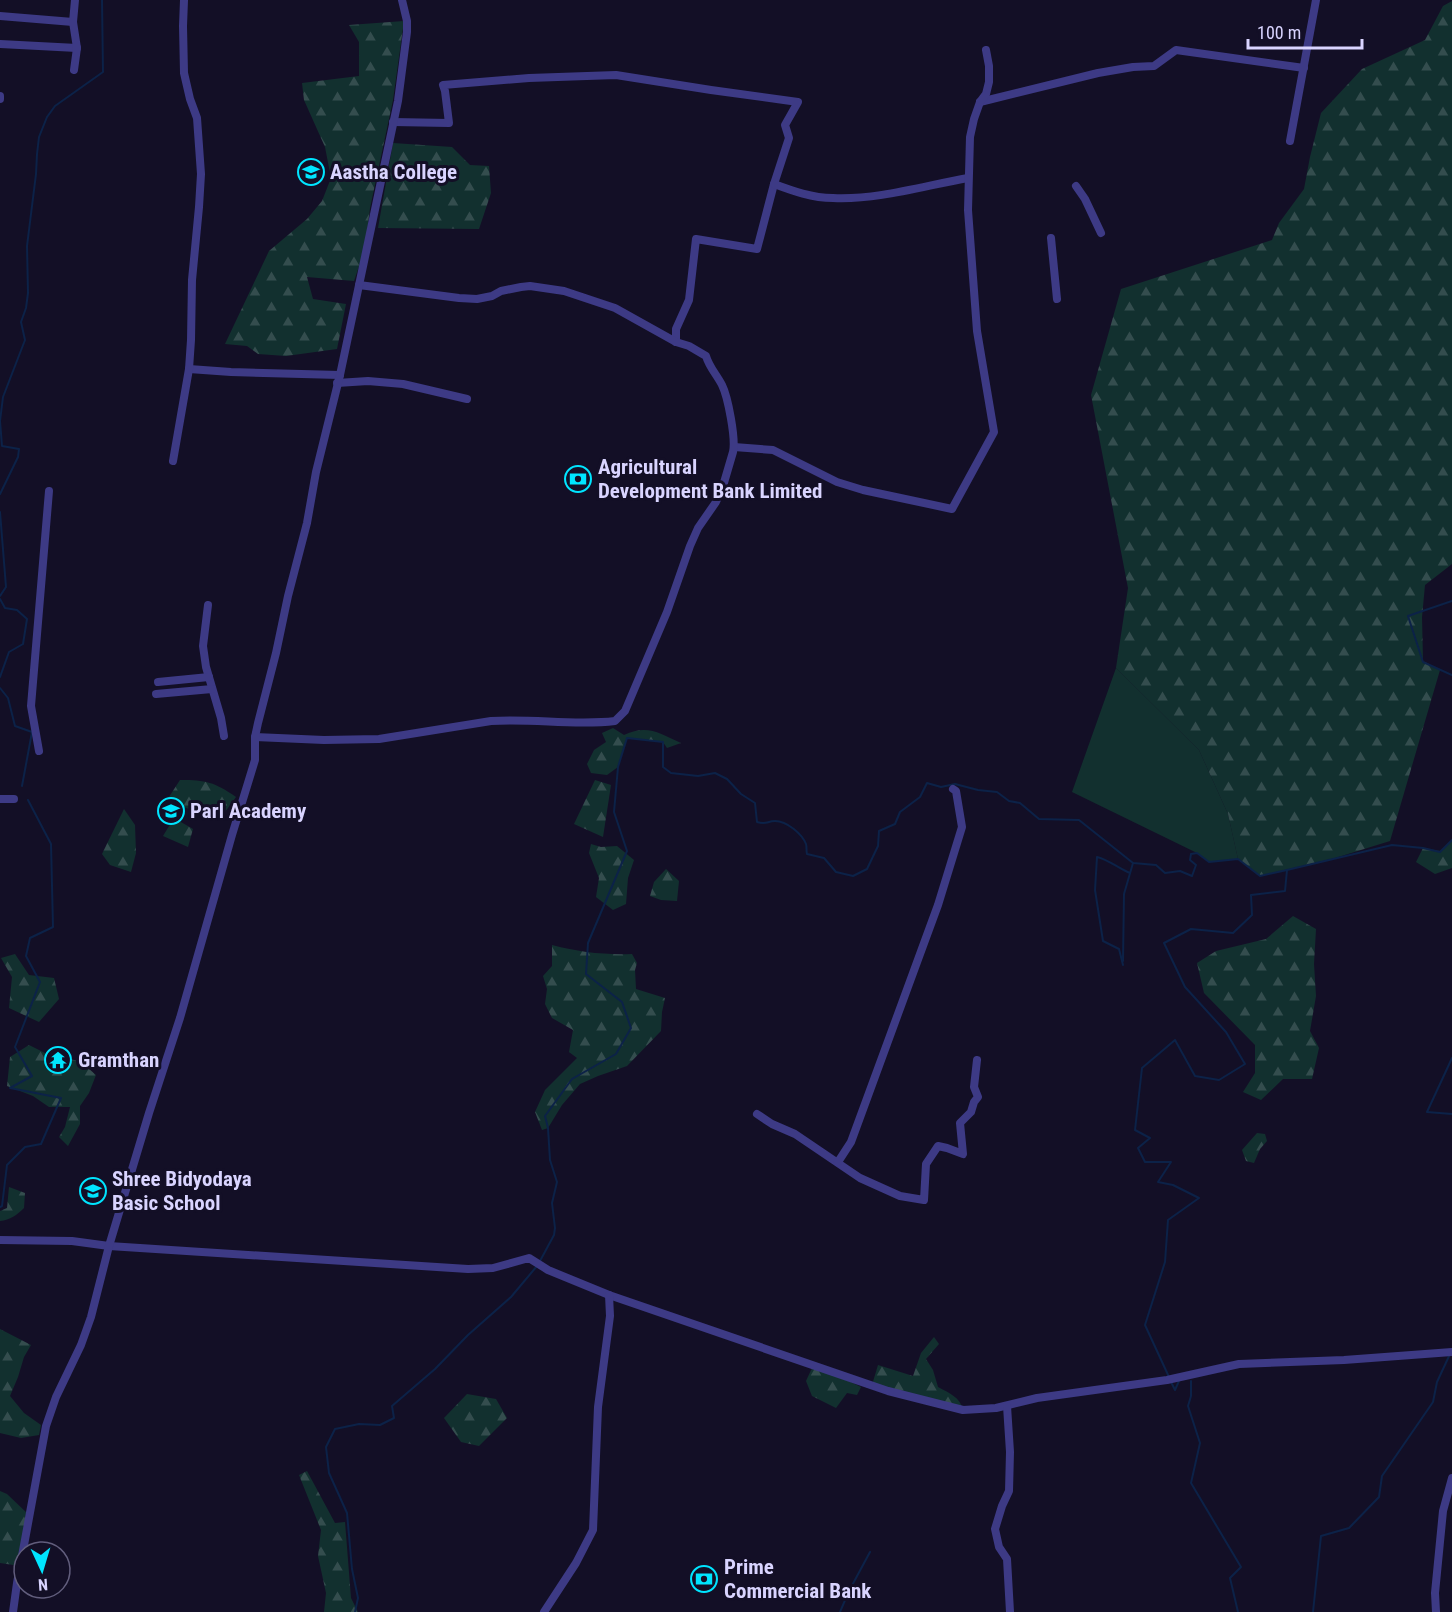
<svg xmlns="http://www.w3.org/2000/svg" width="1452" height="1612" font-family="'Roboto Condensed',sans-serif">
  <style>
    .green { fill: #12302f }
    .forest { fill: url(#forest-firs) }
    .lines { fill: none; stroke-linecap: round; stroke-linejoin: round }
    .stream { stroke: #0c2248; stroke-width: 2 }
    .minor { stroke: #3d3a85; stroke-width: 8 }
    .labels { text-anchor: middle; stroke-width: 6; stroke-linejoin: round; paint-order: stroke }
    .poi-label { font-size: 21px; font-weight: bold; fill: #d9d4ff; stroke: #130f26; text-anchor: start }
  </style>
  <defs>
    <pattern id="forest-firs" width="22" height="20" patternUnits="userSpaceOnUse" patternTransform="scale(1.5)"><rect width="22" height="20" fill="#12302f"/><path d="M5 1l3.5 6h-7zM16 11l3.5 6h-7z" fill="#344d4e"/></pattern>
  </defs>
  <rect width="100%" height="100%" fill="#130f26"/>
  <polygon class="green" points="1116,668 1199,750 1228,814 1238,859 1209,862 1197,853 1072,792"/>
  <g class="forest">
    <polygon points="1452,1 1452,564 1425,585 1422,617 1423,661 1440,670 1390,841 1335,858 1260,876 1238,859 1228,814 1199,750 1116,668 1128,588 1091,395 1121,289 1272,240 1279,223 1304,189 1310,157 1321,113 1362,69 1425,40 1443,6"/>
    <polygon points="404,21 393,100 370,208 365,249 354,281 307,277 313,299 346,304 337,349 286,356 258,354 247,346 225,344 269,251 307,219 322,201 331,178 325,147 304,100 302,83 359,76 359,42 349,25"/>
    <polygon points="393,143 452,147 470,165 489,166 491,193 479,229 378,228"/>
    <path d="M613 728 624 735C647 724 659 733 681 743L667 748 663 742 627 738 618 767 607 775 591 773 587 764 594 750 606 742 602 733Z"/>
    <path d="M180 780C206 780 214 782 236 797L225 812 202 804 189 809 167 800Z"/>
    <polygon points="595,780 611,785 603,837 574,824"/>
    <polygon points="124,809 135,825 136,853 131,872 110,865 102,854"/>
    <polygon points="174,818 193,829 188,847 163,836"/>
    <polygon points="1452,840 1452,868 1435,874 1416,862 1423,848 1440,851"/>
    <polygon points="591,844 601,847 617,846 634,860 628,878 626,904 613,910 596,897 599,878 589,853"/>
    <polygon points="666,869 679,881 677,901 661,900 650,896 654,882"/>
    <polygon points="1293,916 1316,929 1314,964 1316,996 1310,1031 1319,1048 1312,1079 1283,1079 1261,1100 1243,1092 1255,1073 1255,1045 1204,993 1197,963 1216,951 1266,939"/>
    <path d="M552 945C579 952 603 955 632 954L637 963 635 970 636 989 665 998 662 1012 661 1031 627 1066 598 1076 580 1084 562 1105 548 1128 542 1130 535 1112 545 1090 577 1058 569 1052 573 1030 552 1018 545 1004 547 989 543 976 552 966Z"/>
    <polygon points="15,954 29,975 54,978 59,999 39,1022 9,1008 12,977 1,958"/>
    <polygon points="29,1045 51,1056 80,1061 96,1075 89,1093 80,1106 80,1124 68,1146 59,1137 65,1127 70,1107 49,1107 33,1096 7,1086 10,1057"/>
    <polygon points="1257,1133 1265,1134 1267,1141 1260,1149 1254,1163 1246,1161 1242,1150"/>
    <path d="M9 1187 25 1193 24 1208C17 1215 10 1220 0 1221V1211L7 1208Z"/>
    <polygon points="0,1329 31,1345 24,1357 18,1377 10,1396 24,1413 41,1425 39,1435 21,1438 0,1433"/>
    <path d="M934 1337 939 1344 926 1359 933 1370 938 1387C949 1393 960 1397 963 1410L872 1385 878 1365 913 1376 921 1353Z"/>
    <polygon points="812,1368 834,1374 861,1387 857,1395 847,1393 836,1408 812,1396 806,1381"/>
    <polygon points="467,1394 496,1399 507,1418 479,1446 461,1442 444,1418"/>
    <polygon points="307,1471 335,1523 345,1522 351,1598 358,1612 324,1612 326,1593 318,1556 321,1530 299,1475"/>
    <polygon points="0,1491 7,1494 29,1515 20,1566 0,1563"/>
  </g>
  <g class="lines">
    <g class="stream">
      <polyline points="0,421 3,397 25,340 21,322 26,308 28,293 27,246 36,174 37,154 39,137 47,117 55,106 103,72 102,0"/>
      <polyline points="0,421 2,446 19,449 18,457 0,494"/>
      <polyline points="0,512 6,587 0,596"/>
      <polyline points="0,599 5,608 17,610 27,619 23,644 9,652 0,677"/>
      <polyline points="1452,601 1408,616 1423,662 1452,675"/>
      <polyline points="0,688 8,698 15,726 32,732 22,786"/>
      <polyline points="1123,961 1124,894 1133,863"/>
      <path d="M1123 965 1119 949 1103 941 1095 890 1097 857C1107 859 1120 869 1130 873"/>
      <polyline points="1452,1058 1427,1112 1452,1114"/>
      <polyline points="0,1207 2,1206 7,1165 25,1147 41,1144 61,1098 10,1088 32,1076 15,1047 40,982 26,956 30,938 53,927 51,844 28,800"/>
      <path d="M540 1261 554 1235 555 1228 552 1203 557 1182 550 1160 548 1128 545 1116 572 1079 616 1054 631 1028 622 1002 586 974 588 943 627 851 614 812 618 767 627 738 663 742V767L671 773 698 776 715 773 727 779 741 794 755 803 757 822C767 825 767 821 775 821 787 821 802 834 806 844 807 847 806 851 807 854L824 858 836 872 853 876 867 869 878 846 879 831 895 824 900 812 920 797 927 783 941 787 955 784 978 790 997 792 1009 801 1020 803 1039 819 1079 820 1133 863 1156 865 1165 873 1180 871 1192 876 1196 865 1190 860 1191 854 1197 853 1209 862 1238 859 1260 876 1287 870"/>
      <polyline points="1169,1377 1145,1325 1165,1262 1168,1220 1199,1198 1173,1185 1158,1182 1171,1162 1145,1162 1138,1148 1150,1138 1135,1130 1142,1068 1175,1040 1195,1076 1219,1080 1245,1064 1226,1032 1185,987 1164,943 1191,929 1233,933 1252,915 1251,895 1285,891 1287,870 1392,845 1423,848 1440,852 1452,840"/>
      <polyline points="1191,1381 1191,1396 1188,1406 1200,1443 1191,1483 1241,1567 1230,1578 1238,1612"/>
      <polyline points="1171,1382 1175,1390 1179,1381"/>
      <polyline points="355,1612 358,1598 352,1569 347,1513 329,1473 326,1447 335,1429 359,1424 380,1425 394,1418 392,1406 435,1369 468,1335 511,1297 537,1266"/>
      <polyline points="840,1612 849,1591 870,1552"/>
      <polyline points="1313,1612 1321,1536 1349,1528 1379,1497 1382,1476 1433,1402 1437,1382 1450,1354"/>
    </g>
    <g class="minor">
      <polyline points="0,16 73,22"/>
      <polyline points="0,44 77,48"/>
      <polyline points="74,70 77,48 73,22 75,0"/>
      <polyline points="0,96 0,99"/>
      <polyline points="980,102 1098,73 1133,67 1154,66 1176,50 1304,68"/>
      <polyline points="393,122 449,123 445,91 443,85 529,78 616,75 711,90 798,102 785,125 789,138 774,184 757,249 696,239 689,300 676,329 676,342"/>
      <polyline points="1290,141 1316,0"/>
      <path d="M774 184C793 191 812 198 833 198 878 200 923 186 968 178"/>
      <polyline points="1076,186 1085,199 1101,233"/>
      <polyline points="1051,238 1057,299"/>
      <polyline points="189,369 231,372 340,375"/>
      <polyline points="337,383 368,381 403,384 467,399"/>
      <polyline points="734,447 773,450 837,482 863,490 952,509 994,432 977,331 968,210 970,137 974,119 980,102 986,94 989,82 989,66 986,50"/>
      <polyline points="173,461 189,369 191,340 192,280 199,207 201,174 197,118 190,99 184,73 183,26 184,0"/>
      <polyline points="208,605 203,646 206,667 221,718 224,736"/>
      <polyline points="158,682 209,677"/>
      <polyline points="156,694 212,689"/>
      <path d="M255 737 324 740 379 739 491 721C533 718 574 726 615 721L625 711 667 612 690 546 698 528 716 502 723 486 733 452C736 439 728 397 722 385 717 375 709 367 706 356L689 346 676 342 615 308 564 291 530 286 521 287 501 291 492 296 477 299 459 298 359 285"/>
      <polyline points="39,751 31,706 49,491"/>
      <polyline points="0,799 14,799"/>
      <polyline points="757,1114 772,1124 795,1134 860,1178 900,1196 924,1200 926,1164 938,1146 947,1148 963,1154 960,1123 971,1112 974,1102 978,1097 974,1087 977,1060"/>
      <polyline points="838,1162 851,1142 938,905 962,827 956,791 953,789"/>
      <polyline points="0,1240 72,1241 109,1246 468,1269 493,1268 529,1258 548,1270 609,1295 888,1391 963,1410 996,1408 1037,1398 1167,1380 1239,1364 1344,1360 1452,1352"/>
      <polyline points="1007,1406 1010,1452 1009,1491 1002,1506 995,1529 999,1547 1007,1559 1010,1612"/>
      <polyline points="13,1612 17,1583 46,1426 56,1397 81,1345 91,1317 109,1246 149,1113 180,1018 232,835 255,760 255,737 258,723 276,653 288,596 307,523 316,472 340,375 398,101 407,32 407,21 402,0"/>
      <polyline points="544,1612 576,1563 593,1530 598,1407 610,1316 609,1295"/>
      <polyline points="1436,1612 1435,1593 1443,1511 1452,1478"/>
    </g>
  </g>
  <defs>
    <symbol id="school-ring" viewBox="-11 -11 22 22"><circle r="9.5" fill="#130f26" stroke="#00e5ff" stroke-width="1.5"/><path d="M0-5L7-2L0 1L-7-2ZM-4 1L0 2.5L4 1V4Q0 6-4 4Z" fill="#00e5ff"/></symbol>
    <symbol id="bank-ring" viewBox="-11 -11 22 22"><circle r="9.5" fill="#130f26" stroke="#00e5ff" stroke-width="1.5"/><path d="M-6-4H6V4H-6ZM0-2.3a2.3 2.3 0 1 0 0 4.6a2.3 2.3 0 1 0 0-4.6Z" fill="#00e5ff"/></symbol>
    <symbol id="temple-ring" viewBox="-11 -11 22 22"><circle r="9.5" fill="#130f26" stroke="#00e5ff" stroke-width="1.5"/><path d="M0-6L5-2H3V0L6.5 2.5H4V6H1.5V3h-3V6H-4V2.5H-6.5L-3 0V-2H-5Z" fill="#00e5ff"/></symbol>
  </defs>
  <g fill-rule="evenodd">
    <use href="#school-ring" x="296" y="157" width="30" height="30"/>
    <use href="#bank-ring" x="563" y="464" width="30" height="30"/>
    <use href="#school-ring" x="156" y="796" width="30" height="30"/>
    <use href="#temple-ring" x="43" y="1045" width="30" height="30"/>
    <use href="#school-ring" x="78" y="1176" width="30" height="30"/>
    <use href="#bank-ring" x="689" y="1564" width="30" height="30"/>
  </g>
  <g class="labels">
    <g class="poi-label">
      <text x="330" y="179">Aastha College</text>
      <text x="598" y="474">Agricultural<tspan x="598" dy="24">Development Bank Limited</tspan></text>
      <text x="190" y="818">Parl Academy</text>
      <text x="78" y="1067">Gramthan</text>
      <text x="112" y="1186">Shree Bidyodaya<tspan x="112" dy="24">Basic School</tspan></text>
      <text x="724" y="1574">Prime<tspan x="724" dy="24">Commercial Bank</tspan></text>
    </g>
  </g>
  <g transform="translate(42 1570) rotate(176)"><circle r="28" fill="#130f26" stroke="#625e7d" stroke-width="1.5"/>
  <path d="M0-4.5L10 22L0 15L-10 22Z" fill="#00e5ff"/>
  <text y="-9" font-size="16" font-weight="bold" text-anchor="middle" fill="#d9d4ff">N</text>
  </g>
  <path d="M1248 39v9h114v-9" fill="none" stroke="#d9d4ff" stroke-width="3"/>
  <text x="1257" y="39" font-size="18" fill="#d9d4ff" stroke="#130f26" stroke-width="4.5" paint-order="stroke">100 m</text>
</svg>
